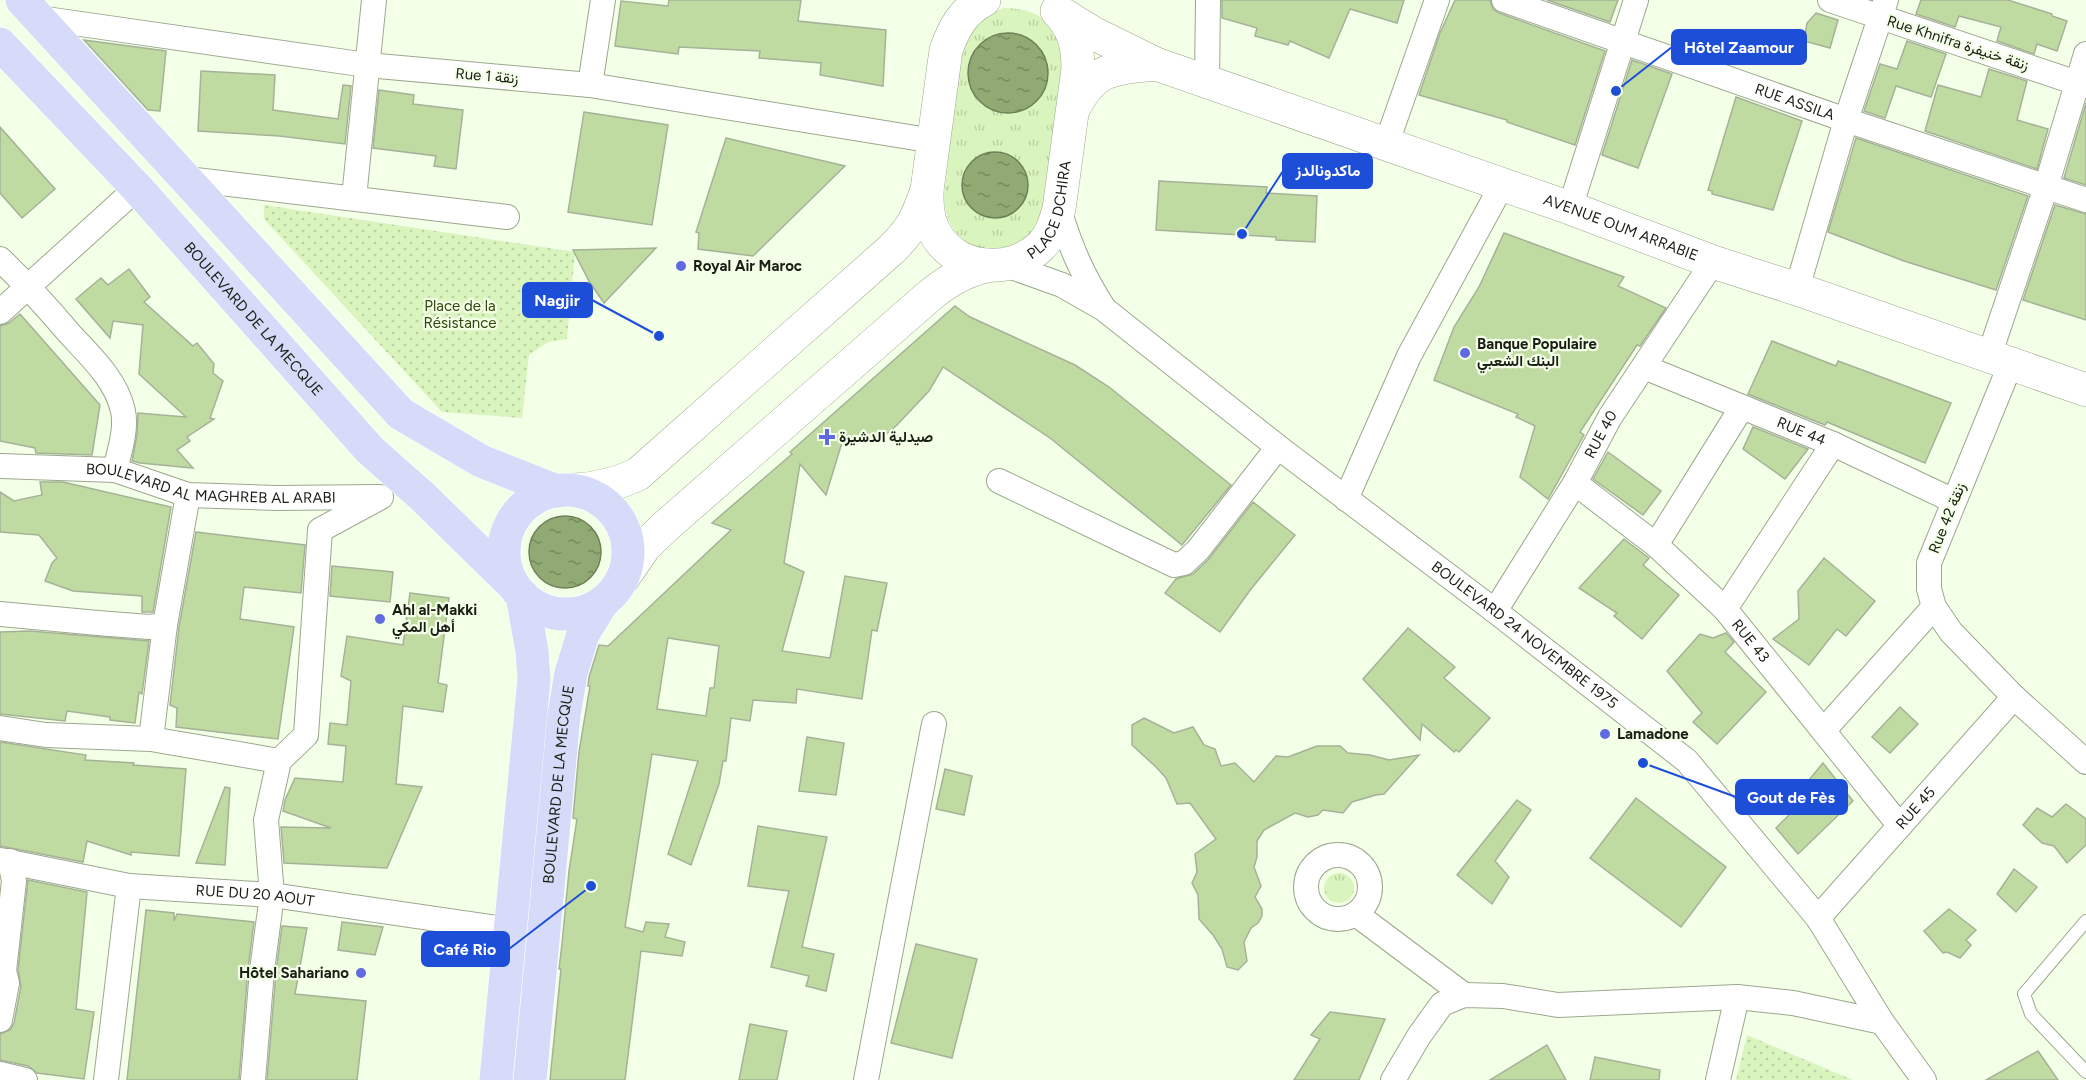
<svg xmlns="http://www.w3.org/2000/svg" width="2086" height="1080" font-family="Figtree,Vazirmatn,sans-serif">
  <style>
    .grass { fill: url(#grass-tufts) }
    .park { fill: url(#park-dots) }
    .water { fill: url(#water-ripples); stroke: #6d8057; stroke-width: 1.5 }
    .building { fill: #c0dba2; stroke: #a5b297; stroke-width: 1.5; fill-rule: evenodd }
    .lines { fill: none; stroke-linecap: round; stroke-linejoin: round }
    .lane-casing { stroke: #9ba88e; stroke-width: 14 }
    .street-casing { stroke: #9ba88e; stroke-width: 26 }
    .secondary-casing { stroke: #9ba88e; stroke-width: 34 }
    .primary-casing { stroke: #fff; stroke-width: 34 }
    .lane { stroke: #fff; stroke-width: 12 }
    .street { stroke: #fff; stroke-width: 24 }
    .secondary { stroke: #fff; stroke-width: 33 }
    .primary { stroke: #d5dbf8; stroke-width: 33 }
    .poi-dot { fill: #606ae2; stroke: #f4ffe8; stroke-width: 2 }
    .labels { text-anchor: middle; stroke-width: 4.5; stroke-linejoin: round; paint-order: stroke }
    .street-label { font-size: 15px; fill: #1a1f15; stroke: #f4ffe8 }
    .poi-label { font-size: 15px; font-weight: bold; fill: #1a1f15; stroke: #f4ffe8; text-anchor: start }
    .park-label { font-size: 15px; fill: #304709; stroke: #f4ffe8 }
    .leader { fill: none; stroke: #1d4ed8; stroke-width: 2 }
    .callout-dot { fill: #1d4ed8; stroke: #f4ffe8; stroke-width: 2 }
    .callout { fill: #1d4ed8; stroke: #1d4ed8; stroke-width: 2 }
    .callout-label { font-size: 16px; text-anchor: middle; font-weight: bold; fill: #fff }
  </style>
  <defs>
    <pattern id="grass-tufts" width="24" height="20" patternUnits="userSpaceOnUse" patternTransform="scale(1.5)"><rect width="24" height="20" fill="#daf4be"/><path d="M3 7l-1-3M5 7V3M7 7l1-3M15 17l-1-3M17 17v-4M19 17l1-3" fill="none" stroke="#bad1a2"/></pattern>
    <pattern id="park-dots" width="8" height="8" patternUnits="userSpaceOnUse" patternTransform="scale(1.5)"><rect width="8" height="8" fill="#daf4be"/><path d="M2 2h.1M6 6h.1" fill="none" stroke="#bad1a2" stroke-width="1.8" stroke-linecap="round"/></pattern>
    <pattern id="water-ripples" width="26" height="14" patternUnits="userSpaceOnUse" patternTransform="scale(1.5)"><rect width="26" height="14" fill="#91aa73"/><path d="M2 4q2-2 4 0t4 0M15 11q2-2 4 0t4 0" fill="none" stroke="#768a5d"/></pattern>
  </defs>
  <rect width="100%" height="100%" fill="#f4ffe8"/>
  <g class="grass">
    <path d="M1004 8C1042 8 1062 27 1062 66 1058 98 1054 130 1050 162 1048 176 1049 193 1045 207 1036 239 1003 263 970 244 951 233 945 216 944 195L961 52C967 29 981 15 1004 8Z"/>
    <circle cx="1339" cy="888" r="15"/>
  </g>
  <g class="park">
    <polygon points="264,205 575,252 567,339 548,342 529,355 522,418 442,412 264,219"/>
    <polygon points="1747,1035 1853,1080 1736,1080"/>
  </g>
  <g class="water">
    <circle cx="1008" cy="73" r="40"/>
    <circle cx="995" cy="185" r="33"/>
    <circle cx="565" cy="552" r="36"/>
  </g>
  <g class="building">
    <polygon points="669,0 801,0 798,21 886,30 883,86 820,75 821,63 759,58 760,51 679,47 678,54 615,46 621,1 668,6"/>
    <polygon points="1222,0 1404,0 1397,23 1350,9 1329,58 1290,41 1288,45 1255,36 1257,28 1222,18"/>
    <polygon points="1455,0 1490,0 1493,9 1499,13 1605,51 1575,145 1507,122 1507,120 1419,95 1440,33"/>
    <polygon points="1547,0 1618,0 1610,22"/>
    <polygon points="1921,0 2008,0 2052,14 2052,16 2067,21 2057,51 2037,44 2034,54 1997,41 2001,27 1959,16 1955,27 1916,14"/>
    <polygon points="1816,13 1838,20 1830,48 1804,41 1807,23"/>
    <polygon points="84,40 166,51 160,111 148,110"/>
    <polygon points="1907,41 1946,54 1931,97 1896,86 1885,118 1864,111 1880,64 1897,69"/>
    <polygon points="1632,60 1672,74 1638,168 1602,155"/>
    <polygon points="1989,69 2027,81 2017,120 2048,129 2037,169 1925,131 1938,85 1981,97"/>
    <polygon points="201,71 275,75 273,110 338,119 343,85 351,86 345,144 279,136 198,131"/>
    <polygon points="379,90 414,95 413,104 463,110 456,169 434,166 436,156 373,148"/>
    <polygon points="1736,97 1802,121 1773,210 1712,194 1712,191 1708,190"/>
    <polygon points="2086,103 2086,185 2064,178"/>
    <polygon points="584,112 668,125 652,225 568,212"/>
    <polygon points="0,127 55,189 22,218 0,193"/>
    <polygon points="726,138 845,166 753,256 698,249 699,233 696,232"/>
    <polygon points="1856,138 2028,196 1996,290 1904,261 1828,232"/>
    <polygon points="1159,181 1267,187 1266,193 1317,196 1315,242 1276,240 1276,237 1156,230"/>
    <polygon points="2055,205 2086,214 2086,320 2023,300"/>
    <polygon points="1504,233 1624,277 1618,286 1666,308 1640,346 1637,345 1580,432 1584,435 1548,499 1520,477 1535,426 1516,417 1518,414 1434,380 1454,327 1479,287"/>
    <polygon points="656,248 604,303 589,281 573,250"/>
    <polygon points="129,269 150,297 144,302 193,346 197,343 214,364 213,373 223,381 210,418 214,419 187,437 190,441 177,450 193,468 140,463 132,461 137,435 138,413 186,417 139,374 143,325 113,321 110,338 76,299 101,278 108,285"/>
    <path d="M955 306 970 317 1075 365 1109 387 1231 485 1182 545 1050 438 943 367 929 391 897 425 876 443 844 436 826 495 800 464 784 563 804 572 782 651 830 658 845 576 887 583 877 631 872 630 862 699 797 689 796 703 753 700 750 721 731 718 726 761H723L719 784 691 865 668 854 698 761 652 754 625 927 643 932 646 922 669 924 665 937 685 942 682 956 641 951 625 1080H550L561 969H559L562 944 569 871 577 819 573 818 579 752 590 686H588L589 677 599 645 608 646 731 530 712 523 792 454 790 452ZM668 638 719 646 714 688H710L706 716 657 709Z"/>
    <polygon points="20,314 100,405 92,455 36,453 35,448 0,441 0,326 9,323"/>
    <polygon points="1772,341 1836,366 1838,361 1951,403 1925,463 1827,422 1825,425 1748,394"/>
    <polygon points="1753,427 1808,449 1785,479 1743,449"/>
    <polygon points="1608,452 1661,491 1643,515 1593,479"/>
    <polygon points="40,482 63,482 171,507 153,612 142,612 142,596 73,591 45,581 52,563 57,558 39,535 0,532 0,492 14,501 42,495"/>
    <polygon points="1253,502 1295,535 1251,589 1220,632 1165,593 1176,579 1193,574 1208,560"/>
    <polygon points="196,532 305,545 301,593 244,587 240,619 294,627 278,739 176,727 177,708 170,705 179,627"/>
    <polygon points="1624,539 1649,558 1643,565 1679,595 1642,639 1614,616 1617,613 1579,588"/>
    <polygon points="1824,558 1875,601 1846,636 1837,629 1809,665 1773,639 1799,619 1798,591"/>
    <polygon points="332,566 393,572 390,602 330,596"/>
    <polygon points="410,593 449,598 438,683 447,685 443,712 403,706 396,784 422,787 387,868 284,863 281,827 331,828 283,811 285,800 295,778 343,782 346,746 328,744 330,723 347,725 351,681 341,676 347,636 403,645"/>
    <polygon points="1408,628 1455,667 1444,678 1490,718 1459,752 1456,750 1454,752 1422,724 1420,740 1363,679"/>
    <polygon points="30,631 149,641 142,694 139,692 135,723 110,720 110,717 67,711 65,721 0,714 0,632"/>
    <polygon points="1726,633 1734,642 1725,652 1766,692 1717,744 1693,722 1702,713 1667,671 1700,634 1713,638"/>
    <polygon points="1900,707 1918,724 1890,753 1872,737"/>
    <polygon points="1144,718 1174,733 1193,727 1204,745 1215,749 1221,766 1235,763 1254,782 1276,756 1288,757 1317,746 1340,746 1348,753 1370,755 1389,760 1419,755 1384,794 1376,795 1352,802 1343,813 1323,810 1318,815 1308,817 1295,813 1264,830 1257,841 1257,857 1254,867 1261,886 1255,897 1262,909 1262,916 1258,923 1251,928 1244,942 1247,961 1238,970 1227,967 1222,949 1213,935 1199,919 1198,895 1192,883 1197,872 1195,854 1216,839 1190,803 1177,804 1166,778 1156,767 1132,745 1132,725"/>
    <polygon points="807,737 844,743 836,795 799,791"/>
    <polygon points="0,742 86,755 85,760 134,763 133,765 186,769 179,856 131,852 131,855 87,841 83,862 0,846"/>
    <polygon points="1823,763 1853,801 1798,854 1776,828 1792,812 1789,801 1798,790 1800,791"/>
    <polygon points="945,769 972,776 964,815 936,809"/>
    <polygon points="225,787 230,788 225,865 196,863"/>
    <polygon points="1636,798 1726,867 1681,927 1590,858"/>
    <polygon points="1517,800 1531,810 1495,861 1509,877 1492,904 1457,875"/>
    <polygon points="2066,804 2086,819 2086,845 2067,863 2054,846 2042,843 2023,825 2037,808 2052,817"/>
    <polygon points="758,826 827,837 802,947 834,954 826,991 806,986 809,976 771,967 789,891 748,886"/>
    <polygon points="2014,869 2037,887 2016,912 1997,894"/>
    <polygon points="28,880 87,892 76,1009 94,1012 84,1079 37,1073 28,1066 0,1060 0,1034 10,1030 14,1023 21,986 18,970"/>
    <polygon points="1949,909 1976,930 1966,940 1971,945 1960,958 1947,952 1943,953 1924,931"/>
    <polygon points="146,910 174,913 174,921 177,914 254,922 248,969 239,1080 127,1080"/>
    <polygon points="342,922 383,927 375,955 338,950"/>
    <polygon points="282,926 307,928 295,994 366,1001 357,1080 267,1080 276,972"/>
    <polygon points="916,944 977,959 952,1058 891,1043"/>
    <polygon points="1330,1012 1385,1019 1359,1080 1294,1080 1320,1039 1311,1035"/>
    <polygon points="750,1024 787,1031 777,1080 739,1080"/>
    <polygon points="1547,1045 1566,1080 1490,1080"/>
    <polygon points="2038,1051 2058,1080 1986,1080"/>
    <polygon points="1595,1057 1660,1070 1659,1080 1590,1080"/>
  </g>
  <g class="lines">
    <defs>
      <polyline id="lane" points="2086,921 2024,994 2031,1014 2086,1072"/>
      <g id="street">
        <path id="s1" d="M1504 0 1846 120 2086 200"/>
        <polyline points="1830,0 2086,86"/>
        <polyline points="39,18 367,65 590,85 934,141"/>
        <polyline points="1207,81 1208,0"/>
        <polyline points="590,85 603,0"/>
        <polyline points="1386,145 1437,0"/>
        <polyline points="187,179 507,217"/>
        <polyline points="354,198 374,0"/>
        <polyline points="1570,208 1636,0"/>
        <path d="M1059 209C1070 246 1082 274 1103 307"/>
        <path d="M0 259C24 282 47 307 69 333 90 356 116 379 123 411 127 430 119 452 115 470"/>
        <path id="s2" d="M1006 265 1062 285 1104 309 1278 447 1495 611 1687 761 1818 918 1882 1022 1924 1080"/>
        <polyline points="1797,289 1846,120 1886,0"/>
        <polyline points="0,312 137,188"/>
        <polyline points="1989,356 2046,187 2086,54"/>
        <polyline points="2011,363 1929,563 1929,589 1934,607 1951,632 2014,697 2086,762"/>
        <path id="s3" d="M1644 367 1833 444 1954 501"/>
        <path id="s4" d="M0 466 115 470 188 495 276 498 377 497"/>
        <polyline points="999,481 1174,565 1184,563 1198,550 1278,447"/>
        <path id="s5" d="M1575 483 1656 545 1725 609 1900 826"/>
        <polyline points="1346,499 1409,356 1502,185"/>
        <polyline points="1656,545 1742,407"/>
        <polyline points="1725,609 1833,444"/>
        <path id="s6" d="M1495 611 1575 483 1610 417 1713 262"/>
        <polyline points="0,614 98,623 149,627 165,625"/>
        <polyline points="0,728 46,735 151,739 279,761"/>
        <polyline points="1824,730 1934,607"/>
        <polyline points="151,739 165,625 188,495"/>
        <circle cx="1338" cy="887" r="32"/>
        <path id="s7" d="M0 860 129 886 272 895 511 930"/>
        <polyline points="1356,914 1464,995"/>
        <path id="s8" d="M1818 918 2014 697"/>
        <polyline points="0,1020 7,983 4,971 14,881 10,861"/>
        <polyline points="0,1074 25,1080"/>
        <polyline points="106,1080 129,886"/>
        <polyline points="253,1080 262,970 272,895 266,820 279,761 306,735 320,530 381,497"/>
        <polyline points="866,1080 934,724"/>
        <polyline points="1393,1080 1419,1036 1442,1004 1464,995 1503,996 1558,1005 1737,997 1793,1003 1882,1022"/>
        <polyline points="1718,1080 1737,997"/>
      </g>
      <g id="secondary">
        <path id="s9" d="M984 0C963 11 954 28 946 50L927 190C927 204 927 218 934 231 954 271 1010 276 1041 246 1051 236 1055 223 1059 209L1078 69C1078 46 1074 28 1057 11"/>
        <path id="s10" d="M1059 12 1093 33 1156 64 1570 208 1713 262 1797 289 2086 390"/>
        <path d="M1073 110C1094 67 1112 69 1156 64"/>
        <path d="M574 490C598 489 617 484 638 474L892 249C913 228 917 218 927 190"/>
        <path d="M623 578 645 546 667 525 928 297C946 282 962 272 986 266"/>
      </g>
      <g id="primary">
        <polyline points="22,0 401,414 481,461 557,491"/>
        <path id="s11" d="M0 44 137 188 370 450 422 496 513 585"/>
        <circle cx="566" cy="552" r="62"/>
        <polyline points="496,1080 534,679 532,651 522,595"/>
        <path id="s12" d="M530 1080 564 715 571 673 583 634 602 603"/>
      </g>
    </defs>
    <use href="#lane" class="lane-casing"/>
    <use href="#street" class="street-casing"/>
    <use href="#secondary" class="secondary-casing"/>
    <use href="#primary" class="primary-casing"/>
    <use href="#lane" class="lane"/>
    <use href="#street" class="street"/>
    <use href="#secondary" class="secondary"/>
    <use href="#primary" class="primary"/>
  </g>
  <g class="poi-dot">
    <circle cx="681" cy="266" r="6"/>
    <circle cx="1465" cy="353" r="6"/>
    <path d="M824 428h6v6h6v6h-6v6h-6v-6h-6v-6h6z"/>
    <circle cx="380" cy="619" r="6"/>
    <circle cx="1605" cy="734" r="6"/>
    <circle cx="361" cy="973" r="6"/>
  </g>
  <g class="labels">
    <g class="street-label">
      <text transform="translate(1958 43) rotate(18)" y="5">Rue Khnifra زنقة خنيفرة</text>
      <text transform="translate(487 76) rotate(5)" y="5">Rue 1 زنقة</text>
      <text dy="5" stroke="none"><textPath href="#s1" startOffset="308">RUE ASSILA</textPath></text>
      <text dy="5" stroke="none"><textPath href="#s9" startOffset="410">PLACE DCHIRA</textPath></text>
      <text dy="5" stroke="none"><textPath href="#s10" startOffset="603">AVENUE OUM ARRABIE</textPath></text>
      <text dy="5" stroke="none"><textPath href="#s11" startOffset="374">BOULEVARD DE LA MECQUE</textPath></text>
      <text dy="5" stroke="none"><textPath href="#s3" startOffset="170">RUE 44</textPath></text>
      <text dy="5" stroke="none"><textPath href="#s6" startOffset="206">RUE 40</textPath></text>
      <text dy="5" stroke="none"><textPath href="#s4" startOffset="213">BOULEVARD AL MAGHREB AL ARABI</textPath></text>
      <text transform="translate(1947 518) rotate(-68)" y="5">Rue 42 زنقة</text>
      <text dy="5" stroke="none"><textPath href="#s2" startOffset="640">BOULEVARD 24 NOVEMBRE 1975</textPath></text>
      <text dy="5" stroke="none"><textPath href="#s5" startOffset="237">RUE 43</textPath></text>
      <text dy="5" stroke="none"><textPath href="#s12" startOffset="297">BOULEVARD DE LA MECQUE</textPath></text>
      <text dy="5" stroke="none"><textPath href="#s8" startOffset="147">RUE 45</textPath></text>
      <text dy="5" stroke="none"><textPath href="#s7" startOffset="258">RUE DU 20 AOUT</textPath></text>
    </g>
    <g class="poi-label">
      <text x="693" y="271">Royal Air Maroc</text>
      <text x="1477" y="349">Banque Populaire<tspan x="1477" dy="17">البنك الشعبي</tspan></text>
      <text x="839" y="442">صيدلية الدشيرة</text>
      <text x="392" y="615">Ahl al-Makki<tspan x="392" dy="17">أهل المكي</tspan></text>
      <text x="1617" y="739">Lamadone</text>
      <text x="349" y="978" text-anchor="end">Hôtel Sahariano</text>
    </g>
    <g class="park-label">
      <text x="460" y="311">Place de la<tspan x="460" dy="17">Résistance</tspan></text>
    </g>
  </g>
  <path class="leader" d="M1616 91L1672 47M1242 234L1283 171M659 336L592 300M1643 763L1736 797M591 886L509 949"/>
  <g class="callout-dot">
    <circle cx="1616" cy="91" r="6"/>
    <circle cx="1242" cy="234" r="6"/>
    <circle cx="659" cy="336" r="6"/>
    <circle cx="1643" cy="763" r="6"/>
    <circle cx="591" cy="886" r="6"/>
  </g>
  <g class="callout">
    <rect x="1672" y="30" width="134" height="34" rx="6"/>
    <rect x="1283" y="154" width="89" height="34" rx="6"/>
    <rect x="523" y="283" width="69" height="34" rx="6"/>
    <rect x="1736" y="780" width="111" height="34" rx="6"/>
    <rect x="422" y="932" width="87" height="34" rx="6"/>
  </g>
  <g class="callout-label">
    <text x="1739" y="53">Hôtel Zaamour</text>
    <text x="1328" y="176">ماكدونالدز</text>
    <text x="557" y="306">Nagjir</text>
    <text x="1791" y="803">Gout de Fès</text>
    <text x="465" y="955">Café Rio</text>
  </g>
</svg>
